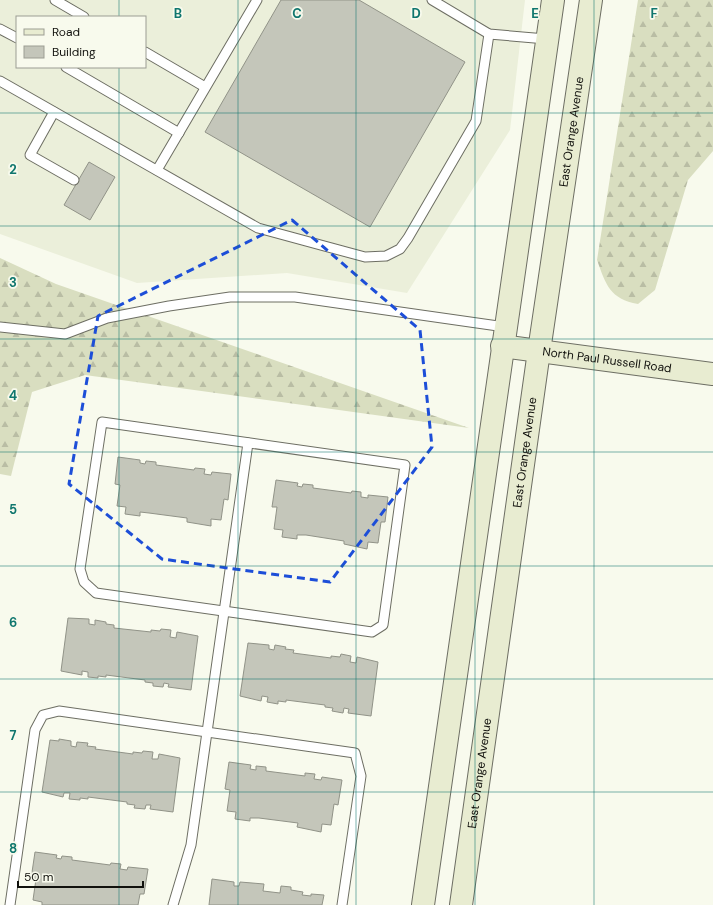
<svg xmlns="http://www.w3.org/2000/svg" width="713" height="905" font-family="'DM Sans',sans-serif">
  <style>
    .built { fill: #ebefda; fill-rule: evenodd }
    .forest { fill: url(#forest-firs) }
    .building { fill: #c4c6ba; stroke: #919388 }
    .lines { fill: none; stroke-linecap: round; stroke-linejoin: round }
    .lane-casing { stroke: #6d6e63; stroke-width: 11 }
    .secondary-casing { stroke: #6d6e63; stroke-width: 24 }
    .lane { stroke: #fff; stroke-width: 9 }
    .secondary { stroke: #e8ecd1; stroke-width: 22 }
    .marked { fill: none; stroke: #1d4ed8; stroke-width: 3; stroke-dasharray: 8 5; stroke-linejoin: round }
    .grid { fill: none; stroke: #0f766e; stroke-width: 1; stroke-opacity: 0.55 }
    .labels { text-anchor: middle; stroke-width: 3.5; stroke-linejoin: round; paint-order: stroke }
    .street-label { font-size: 12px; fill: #11110d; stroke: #f8faed }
    .grid-label { font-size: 13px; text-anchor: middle; font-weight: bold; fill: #0f766e; stroke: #f8faed; stroke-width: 3.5; stroke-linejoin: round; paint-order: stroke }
  </style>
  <defs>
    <pattern id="forest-firs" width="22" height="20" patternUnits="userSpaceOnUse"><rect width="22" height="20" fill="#d9dec0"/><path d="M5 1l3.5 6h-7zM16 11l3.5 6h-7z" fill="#b9bda4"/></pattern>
  </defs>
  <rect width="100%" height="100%" fill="#f8faed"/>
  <path class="built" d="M0 0H525L510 130 407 293 287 273 137 283 0 234ZM17 17H145V67H17Z"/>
  <g class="forest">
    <path d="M638 0H713V151L688 180 655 290 638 304C610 299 606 285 597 260Z"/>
    <polygon points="0,258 56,284 469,428 85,375 32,392 11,476 0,474"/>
  </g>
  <g class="building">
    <polygon points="281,0 359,0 465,62 370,227 205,132"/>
    <polygon points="89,162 115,177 90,220 64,205"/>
    <polygon points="118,457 140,460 140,463 145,464 146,461 156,462 156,465 194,470 195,468 205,469 204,474 211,475 212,472 231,474 228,500 224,499 221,520 211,519 211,526 187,522 187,518 149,513 140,512 140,516 125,514 126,507 117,506 120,485 115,484"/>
    <polygon points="276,480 298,483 297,486 302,487 303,484 313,485 313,488 351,493 352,491 361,492 361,497 368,498 368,495 388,497 385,522 381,522 378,543 368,542 367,549 344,544 344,541 306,535 297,535 297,539 282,537 283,530 274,529 277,507 272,507"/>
    <polygon points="68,618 89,619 89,624 95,625 95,620 106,622 106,624 114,625 114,628 151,632 151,630 160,631 161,629 171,630 170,637 176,638 177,632 198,636 191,690 168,687 169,684 164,683 163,687 153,686 153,683 145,682 145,680 106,675 106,677 98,676 98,678 88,677 88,672 82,671 82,675 61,671"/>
    <polygon points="248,643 269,645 269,649 274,650 275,645 286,647 285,649 294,650 293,653 331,658 331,656 340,657 341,654 351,656 350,662 356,663 357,657 378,662 371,716 348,713 349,709 344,708 343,713 332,711 333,708 325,707 325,705 286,700 286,702 278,701 278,704 267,702 268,697 262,696 261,701 240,696"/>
    <polygon points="59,739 71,741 71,746 76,747 77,742 88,743 87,746 96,747 95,749 133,754 133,752 142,753 143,751 153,752 152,759 158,759 159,754 180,758 173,812 150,809 151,805 146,805 145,809 134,808 135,805 127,804 127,802 88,797 88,799 80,798 80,800 69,799 70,793 64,793 63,797 42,792 50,740 59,741"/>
    <polygon points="229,762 251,765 250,769 256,770 256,766 266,767 266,771 305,776 305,773 315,774 314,779 321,780 322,777 342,780 338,805 334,804 331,825 322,824 321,832 297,827 298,823 259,818 250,818 250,821 235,819 236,812 227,811 230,790 225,789"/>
    <polygon points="35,852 57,855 56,858 61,859 62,856 72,857 72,860 110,865 111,863 121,864 120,869 127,870 128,867 148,869 144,894 140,894 138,905 42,905 42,902 33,900 36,879 31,879"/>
    <polygon points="212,879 234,882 234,886 239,886 240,882 264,884 263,891 280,893 281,886 291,887 291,890 303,892 302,895 311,896 311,894 324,895 322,905 209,905"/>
  </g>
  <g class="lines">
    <defs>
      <g id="lane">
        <polyline points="55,0 84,17"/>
        <polyline points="432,0 489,34 546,39"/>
        <polyline points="0,29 17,38"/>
        <polyline points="145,52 205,87"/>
        <polyline points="66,67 179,133"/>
        <polyline points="0,81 258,228 365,257 386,256 400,249 408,238 476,121 489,34"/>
        <polyline points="54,112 30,155 74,180"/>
        <polyline points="157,170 257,0"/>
        <polyline points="0,327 65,334 107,318 169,306 230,297 295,297 505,327"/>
        <polygon points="102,422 405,465 383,625 372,632 96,593 84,582 80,569"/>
        <polyline points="10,905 35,730 43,715 59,711 355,753 361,776 342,905"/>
        <polyline points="173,905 191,845 248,443"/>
      </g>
      <g id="secondary">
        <path id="s1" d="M502 346 713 374"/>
        <polyline points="423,905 553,0"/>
        <path id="s2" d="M461 905 539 351 591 0"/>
      </g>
    </defs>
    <use href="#lane" class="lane-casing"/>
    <use href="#secondary" class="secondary-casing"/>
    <use href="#lane" class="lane"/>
    <use href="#secondary" class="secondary"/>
  </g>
  <path class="marked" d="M292 220 420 330 432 447 330 582 162 559 69 484 98 316Z"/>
  <path class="grid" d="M119 0V17M238 0V905M356 0V905M475 0V905M594 0V905M119 67V905M0 113H713M0 226H713M0 339H713M0 452H713M0 566H713M0 679H713M0 792H713"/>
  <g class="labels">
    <g class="street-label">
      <text dy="4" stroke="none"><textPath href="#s2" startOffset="781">East Orange Avenue</textPath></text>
      <text dy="4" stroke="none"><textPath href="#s1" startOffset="106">North Paul Russell Road</textPath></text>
      <text dy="4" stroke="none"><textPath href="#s2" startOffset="457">East Orange Avenue</textPath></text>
      <text dy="4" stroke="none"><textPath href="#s2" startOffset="133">East Orange Avenue</textPath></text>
    </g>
  </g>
  <g class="grid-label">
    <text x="178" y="18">B</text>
    <text x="297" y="18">C</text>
    <text x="416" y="18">D</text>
    <text x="535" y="18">E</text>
    <text x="654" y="18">F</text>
    <text x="13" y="174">2</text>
    <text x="13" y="287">3</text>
    <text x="13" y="400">4</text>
    <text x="13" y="514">5</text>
    <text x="13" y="627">6</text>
    <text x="13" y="740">7</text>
    <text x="13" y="853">8</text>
  </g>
  <rect x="16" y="16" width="130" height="52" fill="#f8faed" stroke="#9c9d93"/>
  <rect x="24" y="29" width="20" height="6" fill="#e8ecd1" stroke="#9c9d93"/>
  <text x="52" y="36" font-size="12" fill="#11110d">Road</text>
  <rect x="24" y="46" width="20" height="12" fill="#c4c6ba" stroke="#9c9d93"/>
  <text x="52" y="56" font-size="12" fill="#11110d">Building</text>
  <path d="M18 881v6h125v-6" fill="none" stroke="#11110d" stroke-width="2"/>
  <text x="24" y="881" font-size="12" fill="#11110d" stroke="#f8faed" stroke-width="3" paint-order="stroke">50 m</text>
</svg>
